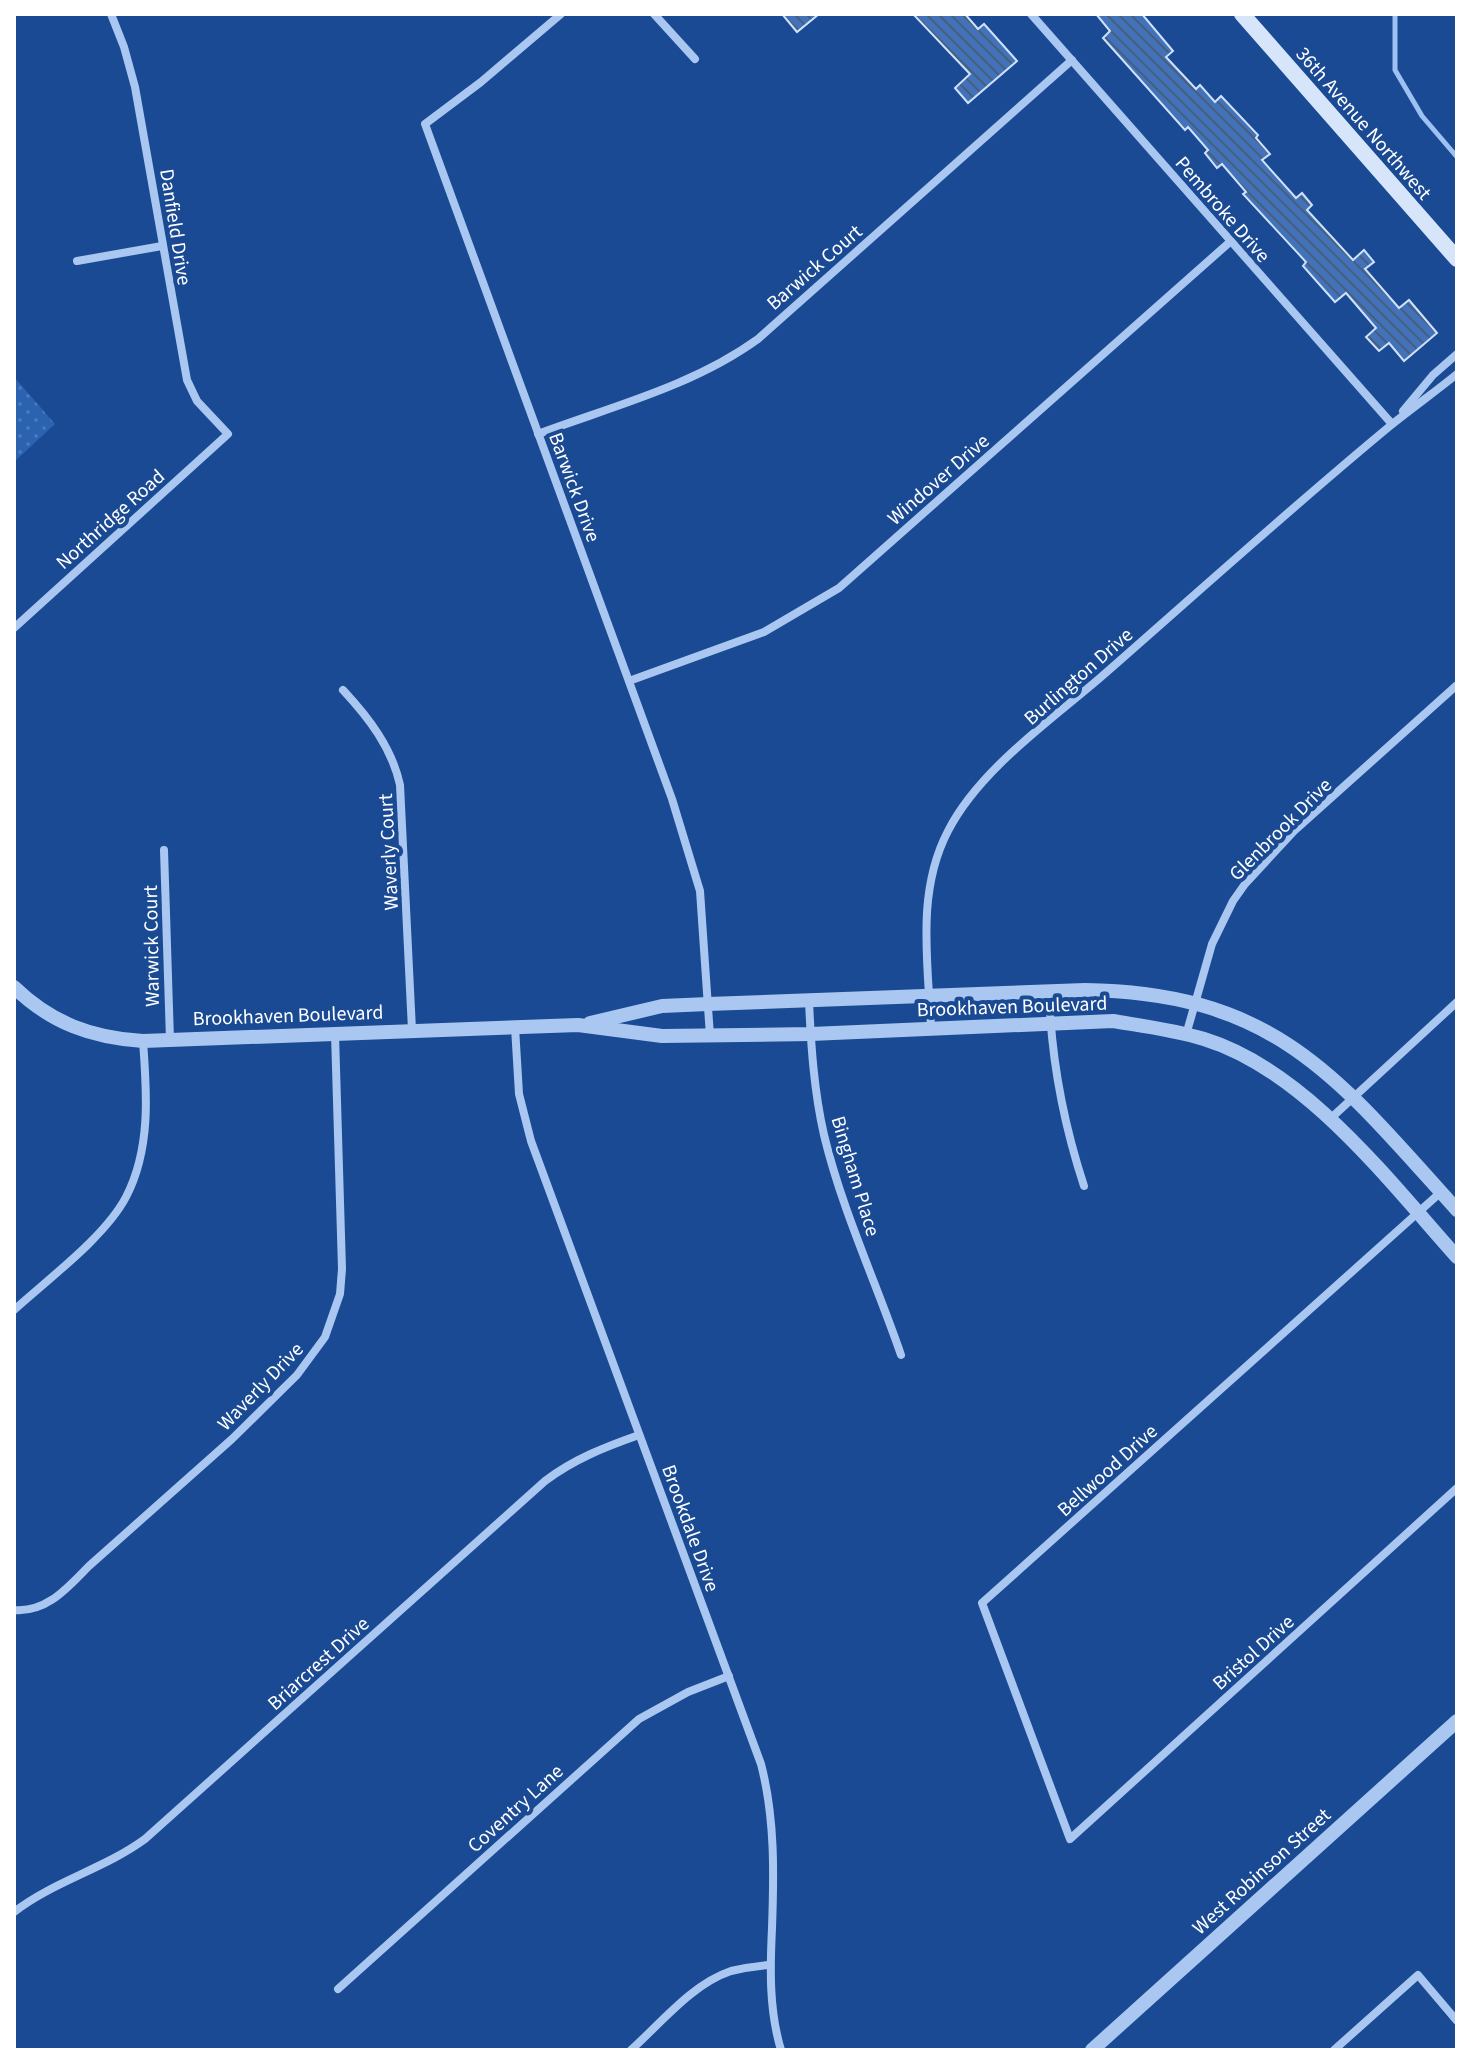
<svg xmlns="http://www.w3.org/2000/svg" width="1471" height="2064" font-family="'Source Sans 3',sans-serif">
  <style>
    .park { fill: url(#park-dots) }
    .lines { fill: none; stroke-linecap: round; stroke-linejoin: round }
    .stream { stroke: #9cc1f2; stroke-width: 5 }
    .building { fill: url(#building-back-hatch); stroke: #d0e2fb; stroke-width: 2 }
    .minor { stroke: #a9c7f0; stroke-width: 8 }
    .tertiary { stroke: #a9c7f0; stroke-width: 14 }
    .secondary { stroke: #d7e5fb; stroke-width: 16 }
    .labels { text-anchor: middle; stroke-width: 8; stroke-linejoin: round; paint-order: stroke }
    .street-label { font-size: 20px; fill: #fff; stroke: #194a93 }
  </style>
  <defs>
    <pattern id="park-dots" width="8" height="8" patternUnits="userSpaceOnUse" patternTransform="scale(2)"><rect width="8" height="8" fill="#2c63b1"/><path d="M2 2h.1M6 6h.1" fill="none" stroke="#4c7abd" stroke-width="1.8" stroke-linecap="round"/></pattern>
    <pattern id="building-back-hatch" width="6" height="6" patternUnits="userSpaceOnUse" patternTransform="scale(2)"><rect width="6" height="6" fill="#4273ba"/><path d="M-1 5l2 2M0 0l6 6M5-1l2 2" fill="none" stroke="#485e7e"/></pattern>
  </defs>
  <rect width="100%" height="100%" fill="#194a93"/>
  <polygon class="park" points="14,377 55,424 14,462"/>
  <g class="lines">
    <polyline class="stream" points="1395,14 1395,70 1422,116 1457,157"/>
  </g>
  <g class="building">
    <polygon points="782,14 819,14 797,32"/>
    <polygon points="913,14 965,14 978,29 984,24 1017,61 968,103 955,88 970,74"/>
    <polygon points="1096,14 1142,14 1173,51 1166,57 1196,89 1200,85 1215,102 1221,96 1258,135 1256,138 1270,154 1262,160 1296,198 1302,193 1312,205 1307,210 1353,260 1364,250 1374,262 1365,269 1399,308 1409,300 1437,333 1404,361 1389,343 1379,351 1366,337 1376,328 1346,293 1335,302 1303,266 1306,262 1243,194 1246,192 1222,164 1217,168 1205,153 1208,150 1188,127 1185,130 1103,38 1110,31"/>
  </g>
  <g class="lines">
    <g class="minor">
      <polyline points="561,14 481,82 425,124 672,799 700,891 710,1036"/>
      <polyline points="654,14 695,59"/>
      <polyline points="1031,14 1392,424"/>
      <polyline points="77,261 162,246"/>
      <polyline points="1403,411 1433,375 1457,354"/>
      <path d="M538 434C613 406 693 386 758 339L1072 60"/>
      <polyline points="14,628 228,434 197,401 187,380 135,87 124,47 111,14"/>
      <polyline points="629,681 764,632 839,588 1231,241"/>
      <path d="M343 690C369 718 392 748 400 785L412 1030"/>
      <polyline points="164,850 170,1040"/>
      <path d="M1049 991C1051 1058 1063 1122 1084 1186"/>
      <path d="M809 1001C811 1046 814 1091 824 1135 842 1210 876 1282 901 1355"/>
      <path d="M515 1027 519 1094 531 1141 761 1764C775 1818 774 1873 772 1928 770 1969 769 2010 781 2050"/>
      <path d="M931 1028C928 962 916 892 948 831 979 770 1050 721 1101 677 1197 593 1292 507 1390 426 1412 408 1435 392 1457 374"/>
      <polyline points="1186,1035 1212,944 1233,901 1245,884 1294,831 1457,685"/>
      <polyline points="1330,1119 1457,1002"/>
      <polyline points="1441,1192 982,1603 1070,1839 1457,1488"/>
      <path d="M14 1310C48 1279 105 1237 126 1197 151 1149 147 1093 143 1041"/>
      <path d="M14 1610C47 1613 68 1587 89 1566L232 1439 297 1375 325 1337 340 1294 342 1269 335 1034"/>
      <path d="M14 1912C54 1881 104 1869 145 1839L545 1481C574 1459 605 1447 639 1435"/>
      <polyline points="338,1989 639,1719 688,1692 729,1676"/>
      <path d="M631 2050C661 2023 692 1984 731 1971 744 1968 756 1966 769 1965"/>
      <polyline points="1334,2050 1418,1975 1457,2021"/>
    </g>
    <g class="tertiary">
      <path d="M14 987C51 1023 92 1038 143 1041L578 1025 662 1036 811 1034 1113 1021C1143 1026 1175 1030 1204 1039 1305 1070 1388 1180 1457 1257"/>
      <path d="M590 1023 662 1006 708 1004 1085 990C1277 993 1338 1078 1457 1210"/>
      <polyline points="1092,2050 1457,1721"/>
    </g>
    <polyline class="secondary" points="1242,14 1457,259"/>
  </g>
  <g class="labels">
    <g class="street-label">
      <text transform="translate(1364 123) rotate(49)" y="7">36th Avenue Northwest</text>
      <text transform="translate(1223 209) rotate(49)" y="7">Pembroke Drive</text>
      <text transform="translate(176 227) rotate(81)" y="7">Danfield Drive</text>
      <text transform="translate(814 267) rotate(-41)" y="7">Barwick Court</text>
      <text transform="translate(938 479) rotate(-41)" y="7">Windover Drive</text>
      <text transform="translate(575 487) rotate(70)" y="7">Barwick Drive</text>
      <text transform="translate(110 519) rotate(-42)" y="7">Northridge Road</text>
      <text transform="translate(1078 676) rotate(-41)" y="7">Burlington Drive</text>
      <text transform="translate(1280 829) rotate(-45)" y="7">Glenbrook Drive</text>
      <text transform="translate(388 852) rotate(-93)" y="7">Waverly Court</text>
      <text transform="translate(151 946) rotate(-91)" y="7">Warwick Court</text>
      <text transform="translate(1012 1006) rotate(-2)" y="7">Brookhaven Boulevard</text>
      <text transform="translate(288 1015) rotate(-2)" y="7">Brookhaven Boulevard</text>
      <text transform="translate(856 1176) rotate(73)" y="7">Bingham Place</text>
      <text transform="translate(260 1386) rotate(-46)" y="7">Waverly Drive</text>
      <text transform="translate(1107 1470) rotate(-42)" y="7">Bellwood Drive</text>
      <text transform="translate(691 1528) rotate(70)" y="7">Brookdale Drive</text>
      <text transform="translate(1253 1652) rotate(-42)" y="7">Bristol Drive</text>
      <text transform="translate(318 1663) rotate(-42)" y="7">Briarcrest Drive</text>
      <text transform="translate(515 1808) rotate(-42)" y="7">Coventry Lane</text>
      <text transform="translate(1261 1871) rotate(-42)" y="7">West Robinson Street</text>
    </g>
  </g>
  <rect width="1471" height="2064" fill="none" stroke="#ffffff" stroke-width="32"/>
</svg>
